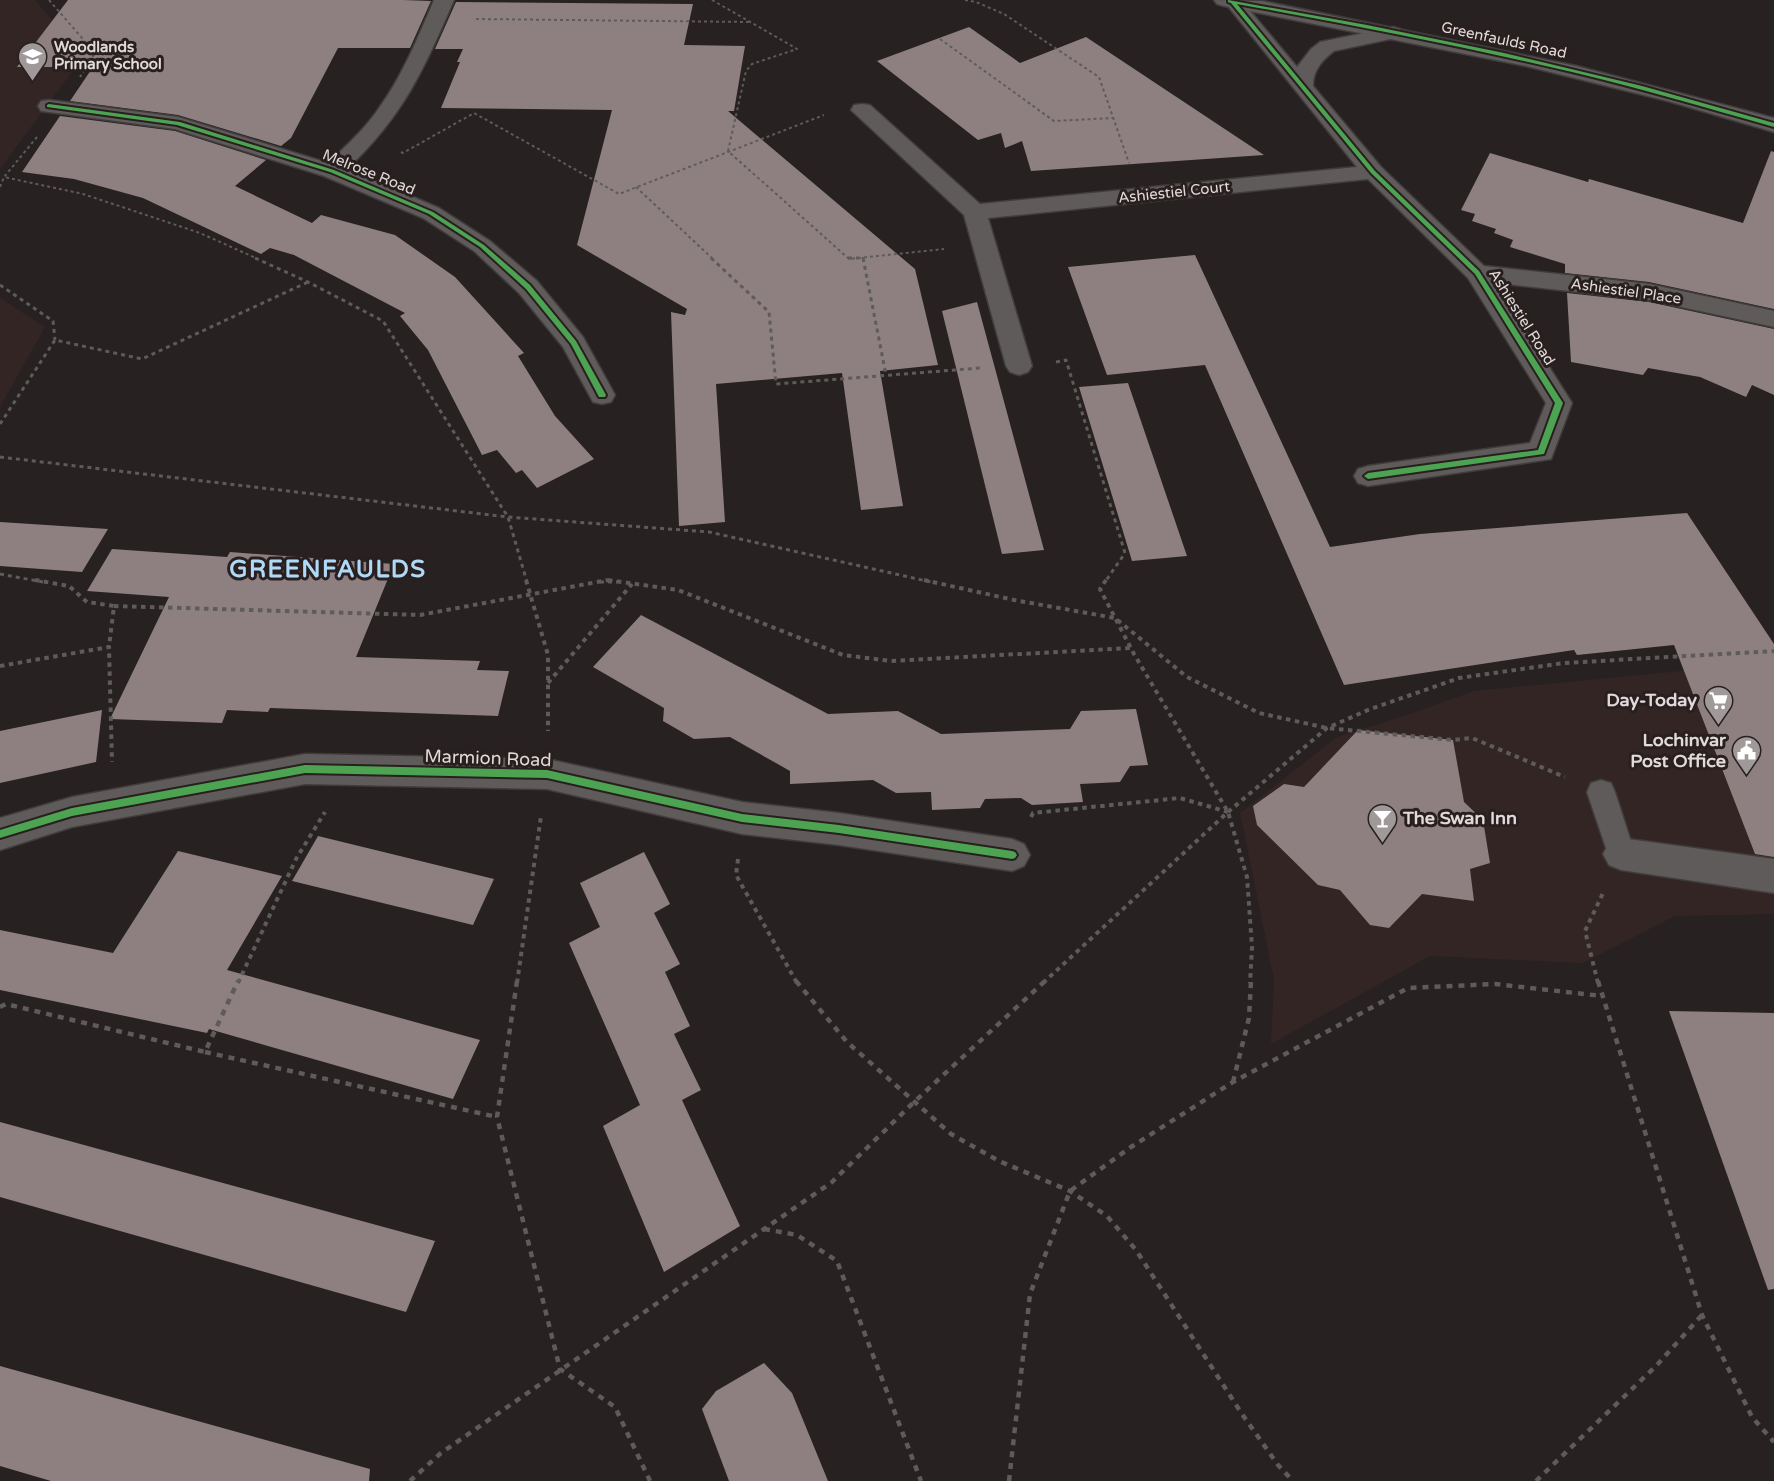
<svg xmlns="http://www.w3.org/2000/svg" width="1774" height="1481" font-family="'Varela Round',sans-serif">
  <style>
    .built { fill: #342525 }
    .building { fill: #8e8080 }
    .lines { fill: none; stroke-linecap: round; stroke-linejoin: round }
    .service-casing { stroke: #413c3c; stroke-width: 3 }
    .minor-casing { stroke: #413c3c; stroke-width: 3 }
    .tertiary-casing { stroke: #413c3c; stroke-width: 3 }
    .path-far3 { stroke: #5e5b5b; stroke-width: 2; stroke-dasharray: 3 3; stroke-linecap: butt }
    .path-far2 { stroke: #5e5b5b; stroke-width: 3; stroke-dasharray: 4 4; stroke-linecap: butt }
    .path-far1 { stroke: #5e5b5b; stroke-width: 4; stroke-dasharray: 4.5 4.5; stroke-linecap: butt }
    .path { stroke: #5e5b5b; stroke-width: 4.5; stroke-dasharray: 6 6; stroke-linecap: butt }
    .service { fill: #5f5b5b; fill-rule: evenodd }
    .minor { fill: #5f5b5b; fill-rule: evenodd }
    .tertiary { fill: #5f5b5b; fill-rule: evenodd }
    .cycleway-casing { stroke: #291f1f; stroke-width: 4 }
    .cycleway { fill: #4ca352; fill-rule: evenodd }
    .labels { text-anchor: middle; stroke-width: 6; stroke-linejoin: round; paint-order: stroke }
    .far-street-label { font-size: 15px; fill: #e1dada; stroke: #291f1f }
    .far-poi-label { font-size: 15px; font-weight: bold; fill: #e1dada; stroke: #291f1f; text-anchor: start }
    .poi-label { font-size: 18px; font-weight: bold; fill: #e1dada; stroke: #291f1f; text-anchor: end }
    .street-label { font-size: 18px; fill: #e1dada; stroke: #291f1f }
    .district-label { font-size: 24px; font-weight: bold; letter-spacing: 1.5px; fill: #afd9f7; stroke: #291f1f }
  </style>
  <rect width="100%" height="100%" fill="#272121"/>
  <g class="built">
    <polygon points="0,0 35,0 83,57 0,169"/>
    <polygon points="0,298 45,327 0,407"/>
    <polygon points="1774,662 1774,914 1675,916 1583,963 1430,956 1271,1044 1274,979 1240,813 1337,737 1404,716 1474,691"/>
  </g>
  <g class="building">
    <polygon points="68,0 403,0 431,1 410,48 338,48 291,138 281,146 178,115 70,101 93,67 17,67"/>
    <polygon points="456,2 693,4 684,45 745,46 734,111 728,111 915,269 938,365 880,371 903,506 861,510 842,373 716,384 725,522 679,526 671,312 685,315 687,309 577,245 612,110 441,108 460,62 457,62 463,49 435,49"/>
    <polygon points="969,27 1020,63 1086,37 1264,155 1031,171 1022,141 1005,148 1001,133 978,140 877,61"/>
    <polygon points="60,116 175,131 266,160 235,186 312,223 321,215 395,235 455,277 524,353 518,356 555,416 594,459 537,488 522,470 516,473 497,450 482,455 428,350 400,316 405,313 294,255 270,248 261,254 143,198 74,179 22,172"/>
    <polygon points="1771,151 1774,152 1774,309 1649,282 1565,273 1565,264 1510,247 1513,240 1494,233 1496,229 1472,221 1475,214 1461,210 1490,153 1588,182 1589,179 1743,223"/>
    <polygon points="1195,255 1330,547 1420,534 1687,513 1774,644 1774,857 1755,854 1674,645 1577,655 1574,650 1344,685 1205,365 1107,375 1068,267"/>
    <polygon points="1567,293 1649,302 1774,329 1774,395 1752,385 1746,397 1700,377 1648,368 1643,375 1571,362"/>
    <polygon points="977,302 1006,409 1044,550 1002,554 942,311"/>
    <polygon points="1128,383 1187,556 1132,561 1079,387"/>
    <polygon points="0,522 108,529 82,572 0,566"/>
    <polygon points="112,549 227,557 230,552 394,564 356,657 480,661 477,670 509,671 498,716 270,708 268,712 227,710 222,723 110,719 169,597 87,591"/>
    <polygon points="641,615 828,714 898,711 941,734 1070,729 1081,711 1136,709 1148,765 1130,766 1120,782 1080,784 1083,802 1032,805 1021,798 985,799 980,808 932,810 931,792 896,793 873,780 790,784 790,771 730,737 694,739 663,721 664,708 593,667"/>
    <polygon points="102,710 96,762 0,783 0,731"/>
    <polygon points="1358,730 1453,740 1464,802 1483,820 1490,863 1470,869 1474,901 1422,894 1389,928 1370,925 1340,890 1318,885 1257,825 1253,806 1284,784 1304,787"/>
    <polygon points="318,836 494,879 473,925 292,881"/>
    <polygon points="178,851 282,876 227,970 480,1040 453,1099 209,1029 207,1033 0,990 0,930 113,953"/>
    <polygon points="644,852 670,904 654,913 680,964 665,972 690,1026 674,1034 701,1090 682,1100 740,1226 664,1272 603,1126 640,1105 569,943 600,927 580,883"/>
    <polygon points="1669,1011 1774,1013 1774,1289 1768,1290"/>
    <polygon points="0,1122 435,1241 406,1312 0,1197"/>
    <polygon points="764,1363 792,1393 828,1481 729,1481 702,1409 716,1391"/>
    <polygon points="0,1366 370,1469 369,1481 51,1481 0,1466"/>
  </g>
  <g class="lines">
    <defs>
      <polygon id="service" points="1601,780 1611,783 1615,792 1635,854 1631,863 1621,867 1611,863 1587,792 1591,783"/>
      <g id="minor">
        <path d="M434 0H454C423 71 404 115 347 169L439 208 490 241 537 281 583 337 615 395 611 402 602 404 593 402 563 347 519 293 474 251 423 218 324 176 175 129 49 112 41 111 38 106 41 101 49 100 178 117 328 163C346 146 365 129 379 108 403 75 418 37 434 0Z"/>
        <path d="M1223 0H1241L1297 67 1311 49 1320 42 1393 27 1400 29 1403 33 1400 37 1334 51C1321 61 1313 71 1313 86L1381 167 1484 266 1649 284 1774 311V327L1649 300 1496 283 1572 403 1551 459 1368 486 1358 483 1354 476 1358 469 1368 466 1530 443 1546 403 1468 278 1368 179 988 218 1032 366 1028 372 1019 375 1010 372 1006 366 964 215 851 110 854 105 862 104 870 105 980 204 1357 167Z"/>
        <polygon points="305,754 547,759 742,802 839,813 1012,839 1024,844 1030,855 1024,866 1012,871 839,845 742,834 547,789 305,784 72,827 0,850 0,818 72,797"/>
        <polygon points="1621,838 1774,859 1774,893 1621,870 1609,865 1603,854 1609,843"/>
      </g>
      <polygon id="tertiary" points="1214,0 1262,1 1576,66 1774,118 1774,132 1668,101 1526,66 1224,6 1217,4"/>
    </defs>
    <use href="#service" class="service-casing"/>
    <use href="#minor" class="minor-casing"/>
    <use href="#tertiary" class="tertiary-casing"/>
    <g class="path-far3">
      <polyline points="49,0 95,53 80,77"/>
      <polyline points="712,0 797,49 752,64 746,71 728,151 849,259 944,249"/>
      <polyline points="965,0 976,2 1004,14 1099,77 1129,163"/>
      <polyline points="476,19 750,22"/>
      <polyline points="940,39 1054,121 1113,118"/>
      <polyline points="37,137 4,177 83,194 200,233 258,259"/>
      <polyline points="401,152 403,153 474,113 619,194 824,115"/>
      <polyline points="0,187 4,177"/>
      <polyline points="636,187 713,259"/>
      <polyline points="863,257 863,259"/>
    </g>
    <g class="path-far2">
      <polyline points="255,258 308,282 383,321 508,517 527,582"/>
      <polyline points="711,258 769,312 776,384 980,368"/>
      <polyline points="848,258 859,258"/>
      <polyline points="863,258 886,375"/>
      <polyline points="0,285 53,321 55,340"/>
      <polyline points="1056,362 1066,360 1125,553 1105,582"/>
      <polyline points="0,424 55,340 142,359 308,282"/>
      <polyline points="0,457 508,517 709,532 931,582"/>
      <polyline points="0,574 43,582"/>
      <polyline points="600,582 619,582"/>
    </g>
    <g class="path-far1">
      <polyline points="35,580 69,586 87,602 114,606 109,647"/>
      <polyline points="526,580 548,655 548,731"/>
      <polyline points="608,580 678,590 843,655 891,661 1130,648"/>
      <polyline points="924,580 1014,600 1115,618 1187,677 1259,713 1327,728 1453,740 1472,738 1565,777"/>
      <polyline points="1106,580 1100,589 1134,654 1228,812 1247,877 1252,947 1250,983"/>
      <polyline points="114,606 420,615 608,580"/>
      <polyline points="0,666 109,647 112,762"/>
      <polyline points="548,683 632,584"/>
      <polyline points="1031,817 1033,813 1180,798 1228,812"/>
      <polyline points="738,859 736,875 797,983"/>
      <polyline points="238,983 296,859 325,812"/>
      <polyline points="517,983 541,816"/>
      <polyline points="1043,983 1228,812 1327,728 1368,710 1459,678 1564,663 1774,651"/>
      <polyline points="1598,983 1585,931 1603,893"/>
    </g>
    <g class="path">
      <polyline points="517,981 497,1117 560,1369 615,1407 650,1481"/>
      <polyline points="796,981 847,1042 951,1134 999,1161 1070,1191 1107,1216 1136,1250 1242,1414 1278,1465 1293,1481"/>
      <polyline points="1598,981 1702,1315 1752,1417 1774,1442"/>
      <polyline points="0,1007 6,1004 205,1052 238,981"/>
      <polyline points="205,1052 497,1117"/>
      <polyline points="1233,1082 1249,1018 1251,981"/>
      <polyline points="764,1229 797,1235 837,1261 921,1481"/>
      <polyline points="410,1481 441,1453 832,1182 913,1103 1045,981"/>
      <polyline points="1009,1481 1030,1294 1070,1191 1131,1147 1233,1082 1408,988 1495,984 1602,996"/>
      <polyline points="1536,1481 1656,1366 1702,1315"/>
    </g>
    <use href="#service" class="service"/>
    <use href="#minor" class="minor"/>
    <use href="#tertiary" class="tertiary"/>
    <defs>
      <g id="cycleway">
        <path d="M1228 0 1367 25 1504 53 1642 86 1774 123V127C1707 108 1640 88 1572 72 1461 46 1349 24 1237 4L1375 171 1479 271 1563 403 1544 454 1368 479 1364 476 1368 473 1538 450 1555 403 1475 274 1371 173 1231 3 1228 2Z"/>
        <polygon points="49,104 180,122 334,170 433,212 484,245 530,285 576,341 606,395 605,397 599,397 571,344 526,289 480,247 429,214 330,172 177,125 47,107 47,105"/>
        <polygon points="305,765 547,770 742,814 839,825 1012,851 1015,852 1017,855 1015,858 1012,859 839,833 742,822 547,778 305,773 72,816 0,838 0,830 72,808"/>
      </g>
    </defs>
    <use href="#cycleway" class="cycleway-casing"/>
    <use href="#cycleway" class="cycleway"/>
  </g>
  <defs>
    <symbol id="school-pin" viewBox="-11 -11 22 30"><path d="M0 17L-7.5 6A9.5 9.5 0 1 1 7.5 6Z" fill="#a09999" stroke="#291f1f"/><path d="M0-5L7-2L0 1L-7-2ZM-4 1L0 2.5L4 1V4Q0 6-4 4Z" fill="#fff"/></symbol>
    <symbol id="supermarket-pin" viewBox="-11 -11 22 30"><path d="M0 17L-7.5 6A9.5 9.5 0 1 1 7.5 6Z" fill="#a09999" stroke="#291f1f"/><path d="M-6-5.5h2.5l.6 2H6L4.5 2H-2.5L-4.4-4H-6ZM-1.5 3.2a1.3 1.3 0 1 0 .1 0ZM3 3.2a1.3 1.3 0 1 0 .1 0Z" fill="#fff"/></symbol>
    <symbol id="civic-pin" viewBox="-11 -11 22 30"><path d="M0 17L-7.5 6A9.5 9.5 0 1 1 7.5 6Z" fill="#a09999" stroke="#291f1f"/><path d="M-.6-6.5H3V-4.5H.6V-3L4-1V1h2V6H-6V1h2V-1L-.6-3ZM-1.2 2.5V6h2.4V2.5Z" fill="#fff"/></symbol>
    <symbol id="bar-pin" viewBox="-11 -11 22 30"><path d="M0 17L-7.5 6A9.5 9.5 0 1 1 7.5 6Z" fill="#a09999" stroke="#291f1f"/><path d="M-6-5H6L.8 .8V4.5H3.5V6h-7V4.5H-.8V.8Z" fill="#fff"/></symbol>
  </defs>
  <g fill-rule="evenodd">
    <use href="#school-pin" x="16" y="40" width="33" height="45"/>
    <use href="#supermarket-pin" x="1702" y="684" width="33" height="45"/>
    <use href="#civic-pin" x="1730" y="734" width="33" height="45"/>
    <use href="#bar-pin" x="1366" y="802" width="33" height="45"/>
  </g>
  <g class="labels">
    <g class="far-street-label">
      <text transform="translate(1504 40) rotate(12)" y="5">Greenfaulds Road</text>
      <text transform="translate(369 172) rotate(22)" y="5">Melrose Road</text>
      <text transform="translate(1174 192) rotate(-6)" y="5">Ashiestiel Court</text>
      <text transform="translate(1626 291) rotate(8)" y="5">Ashiestiel Place</text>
      <text transform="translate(1522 317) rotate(58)" y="5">Ashiestiel Road</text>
    </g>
    <g class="far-poi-label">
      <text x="54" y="52">Woodlands<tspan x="54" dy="17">Primary School</tspan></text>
    </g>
    <g class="poi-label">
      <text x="1697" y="706">Day-Today</text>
      <text x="1726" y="746">Lochinvar<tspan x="1726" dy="21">Post Office</tspan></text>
      <text x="1403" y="824" text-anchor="start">The Swan Inn</text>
    </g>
    <g class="street-label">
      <text transform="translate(488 758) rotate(2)" y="6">Marmion Road</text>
    </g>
    <g class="district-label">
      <text x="328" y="577">GREENFAULDS</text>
    </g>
  </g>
</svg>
